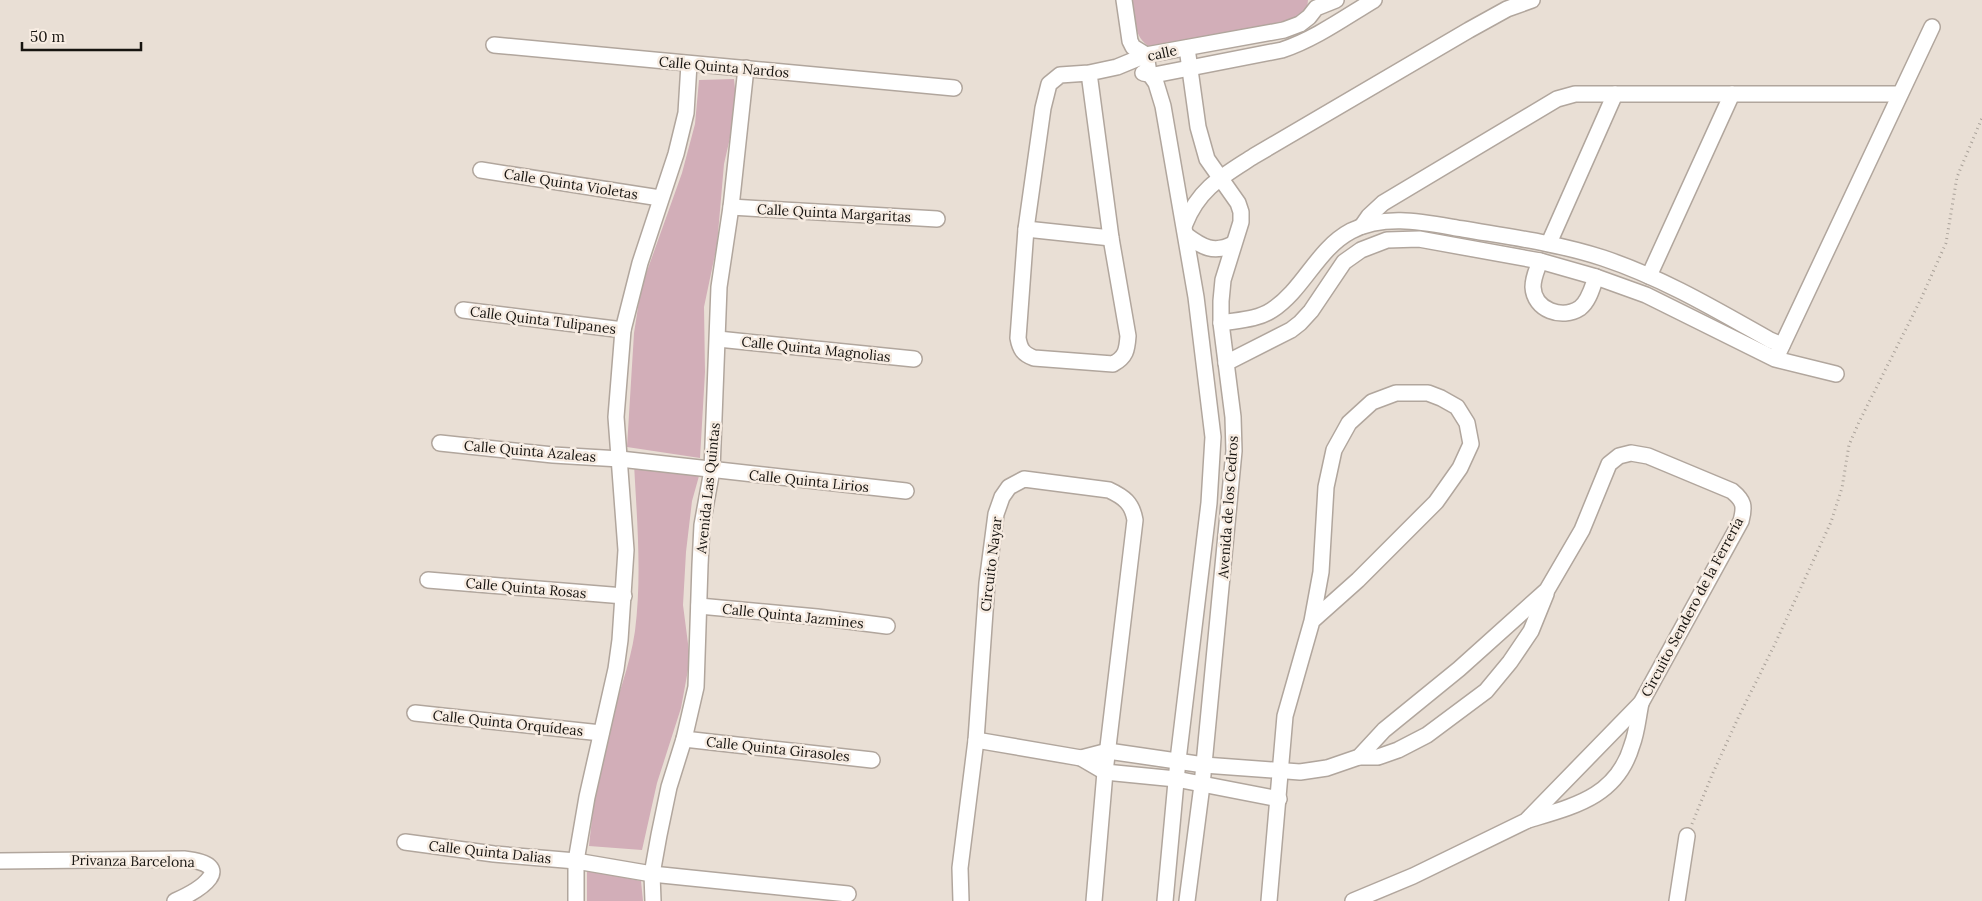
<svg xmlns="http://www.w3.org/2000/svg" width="1982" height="901" font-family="Lora,serif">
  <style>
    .green { fill: #d2aeb8 }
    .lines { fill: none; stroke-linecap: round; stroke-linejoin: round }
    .minor-casing { stroke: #b1a69d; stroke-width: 18 }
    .path { stroke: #a9a199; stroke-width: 3; stroke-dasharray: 1 4; stroke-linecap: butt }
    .minor { stroke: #fff; stroke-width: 15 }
    .labels { text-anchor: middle; stroke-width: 5; stroke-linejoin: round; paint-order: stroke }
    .street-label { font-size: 14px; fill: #171410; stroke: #f7ece2 }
  </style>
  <rect width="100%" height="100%" fill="#e9dfd5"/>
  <g class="green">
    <path d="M1132 0H1308L1307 9 1299 21 1150 47C1133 37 1135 18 1132 0Z"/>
    <polygon points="734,79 737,107 724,164 717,245 704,307 705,372 700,458 627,447 634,333 641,288 682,173 695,124 699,80"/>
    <path d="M634 464 699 476 692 501 686 552 683 605 690 659 681 708 657 783 642 850 589 846C593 809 597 770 607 734 616 699 630 667 635 631 642 576 637 520 634 464Z"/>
    <polygon points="587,870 641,881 643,901 587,901"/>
  </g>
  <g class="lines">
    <defs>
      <g id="minor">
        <polyline points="1124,0 1130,41 1133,47 1146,55 1149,73 1156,83 1163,106 1196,297 1213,437 1209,503 1178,760 1165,901"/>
        <polyline points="494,45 954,88"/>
        <path d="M1089 73 1111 238 1128 336C1127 350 1126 357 1113 364L1034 358C1023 354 1020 349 1018 338L1026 229 1043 108 1049 84 1060 75 1089 73 1117 67 1146 55 1284 30 1300 24 1309 17 1316 8 1336 0"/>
        <path d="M1143 73 1154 75 1282 50C1315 39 1344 18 1374 0"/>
        <polyline points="481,170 660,198"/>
        <polyline points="731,207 937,219"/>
        <path d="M1185 224C1199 188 1223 176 1254 156L1469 30 1507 9 1532 0"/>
        <polyline points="1362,226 1369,216 1383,203 1557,99 1575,94 1900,94"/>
        <polyline points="1026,229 1111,238"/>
        <path d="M1186 235C1202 247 1214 254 1233 244"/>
        <polyline points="1549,243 1615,94"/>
        <path d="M1540 261C1537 270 1533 277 1533 287 1534 310 1562 320 1580 308 1589 301 1592 288 1596 277"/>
        <polyline points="1649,276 1732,94"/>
        <polyline points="463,310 623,330"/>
        <path d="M1221 323C1238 320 1257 320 1272 310 1304 289 1317 249 1351 231 1386 213 1427 223 1463 229 1510 237 1557 243 1603 258 1663 278 1715 309 1770 340L1782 345"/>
        <polyline points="718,339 914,359"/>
        <polyline points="1778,354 1932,27"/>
        <polyline points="1226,363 1291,330 1300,323 1311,311 1344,262 1361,250 1387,240 1419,239 1540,261 1596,277 1646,295 1775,359 1836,374"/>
        <polyline points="440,443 553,455 620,459 906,491"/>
        <polyline points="428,580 624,596"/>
        <polyline points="699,606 817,617 887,626"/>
        <polyline points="415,713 601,733"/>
        <polyline points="684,739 872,760"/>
        <polyline points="976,740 1081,758 1105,772 1176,779 1279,799"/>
        <polyline points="1359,757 1378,757 1398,750 1427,735 1486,691 1510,662 1531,631 1546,594"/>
        <path d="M1081 758 1108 751 1204 765 1300 772 1327 768 1359 757 1384 730 1459 669 1547 590 1582 530 1609 464 1619 456 1631 453 1648 456 1732 491C1744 501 1745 506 1741 521L1641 703 1526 821 1413 876 1353 901"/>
        <path d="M1528 820C1574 806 1617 797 1632 745 1637 732 1638 717 1641 703"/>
        <polyline points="405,842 494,854 576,861 652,874 848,894"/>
        <path d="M0 861 184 859C239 865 200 890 175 901"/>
        <polyline points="576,901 576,861 587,797 616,669 620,640 626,550 616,417 623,330 640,263 676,154 686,113 689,64"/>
        <polyline points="653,901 652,874 659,835 669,787 684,739 696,687 700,565 702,525 712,470 719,287 731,207 746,68"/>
        <path d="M961 901 960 868 976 740 987 583 996 514 1002 497 1009 487 1024 479 1109 490C1124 497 1132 503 1135 520L1105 772 1094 901"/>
        <polyline points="1187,901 1202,785 1234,451 1233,417 1221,323 1221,301 1223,280 1241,222 1241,212 1238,203 1207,159 1198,127 1187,48"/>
        <polyline points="1269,901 1285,716 1312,621 1321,572 1326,487 1334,450 1349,423 1372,402 1396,393 1428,393 1441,398 1457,407 1467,423 1471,444 1460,468 1436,502 1358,580 1312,621"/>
        <polyline points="1677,901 1687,836"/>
      </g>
    </defs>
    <use href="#minor" class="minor-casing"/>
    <polyline class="path" points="1692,824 1712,775 1739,716 1774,646 1831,522 1842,488 1849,445 1859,422 1920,301 1946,243 1957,177 1982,118"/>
    <use href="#minor" class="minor"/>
  </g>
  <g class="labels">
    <g class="street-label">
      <text transform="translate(1162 53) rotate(-12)" y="5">calle</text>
      <text transform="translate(724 67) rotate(5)" y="5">Calle Quinta Nardos</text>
      <text transform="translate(571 184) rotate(9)" y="5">Calle Quinta Violetas</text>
      <text transform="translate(834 213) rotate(3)" y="5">Calle Quinta Margaritas</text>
      <text transform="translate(543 320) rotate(7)" y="5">Calle Quinta Tulipanes</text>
      <text transform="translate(816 349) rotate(6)" y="5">Calle Quinta Magnolias</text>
      <text transform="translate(530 451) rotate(5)" y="5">Calle Quinta Azaleas</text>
      <text transform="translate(809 481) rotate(6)" y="5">Calle Quinta Lirios</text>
      <text transform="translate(708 488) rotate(-84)" y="5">Avenida Las Quintas</text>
      <text transform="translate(1228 507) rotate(-86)" y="5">Avenida de los Cedros</text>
      <text transform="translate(991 564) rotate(-83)" y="5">Circuito Nayar</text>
      <text transform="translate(526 588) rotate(5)" y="5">Calle Quinta Rosas</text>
      <text transform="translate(1692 607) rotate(-62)" y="5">Circuito Sendero de la Ferrería</text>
      <text transform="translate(793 616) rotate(6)" y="5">Calle Quinta Jazmines</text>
      <text transform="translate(508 723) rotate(6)" y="5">Calle Quinta Orquídeas</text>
      <text transform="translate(778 749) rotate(6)" y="5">Calle Quinta Girasoles</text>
      <text transform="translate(490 852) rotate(6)" y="5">Calle Quinta Dalias</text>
      <text transform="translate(133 861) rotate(1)" y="5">Privanza Barcelona</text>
    </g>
  </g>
  <path d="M22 42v8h119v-8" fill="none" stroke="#171410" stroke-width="2.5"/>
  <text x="30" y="42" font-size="15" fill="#171410" stroke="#f7ece2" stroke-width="4" paint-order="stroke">50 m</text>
</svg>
